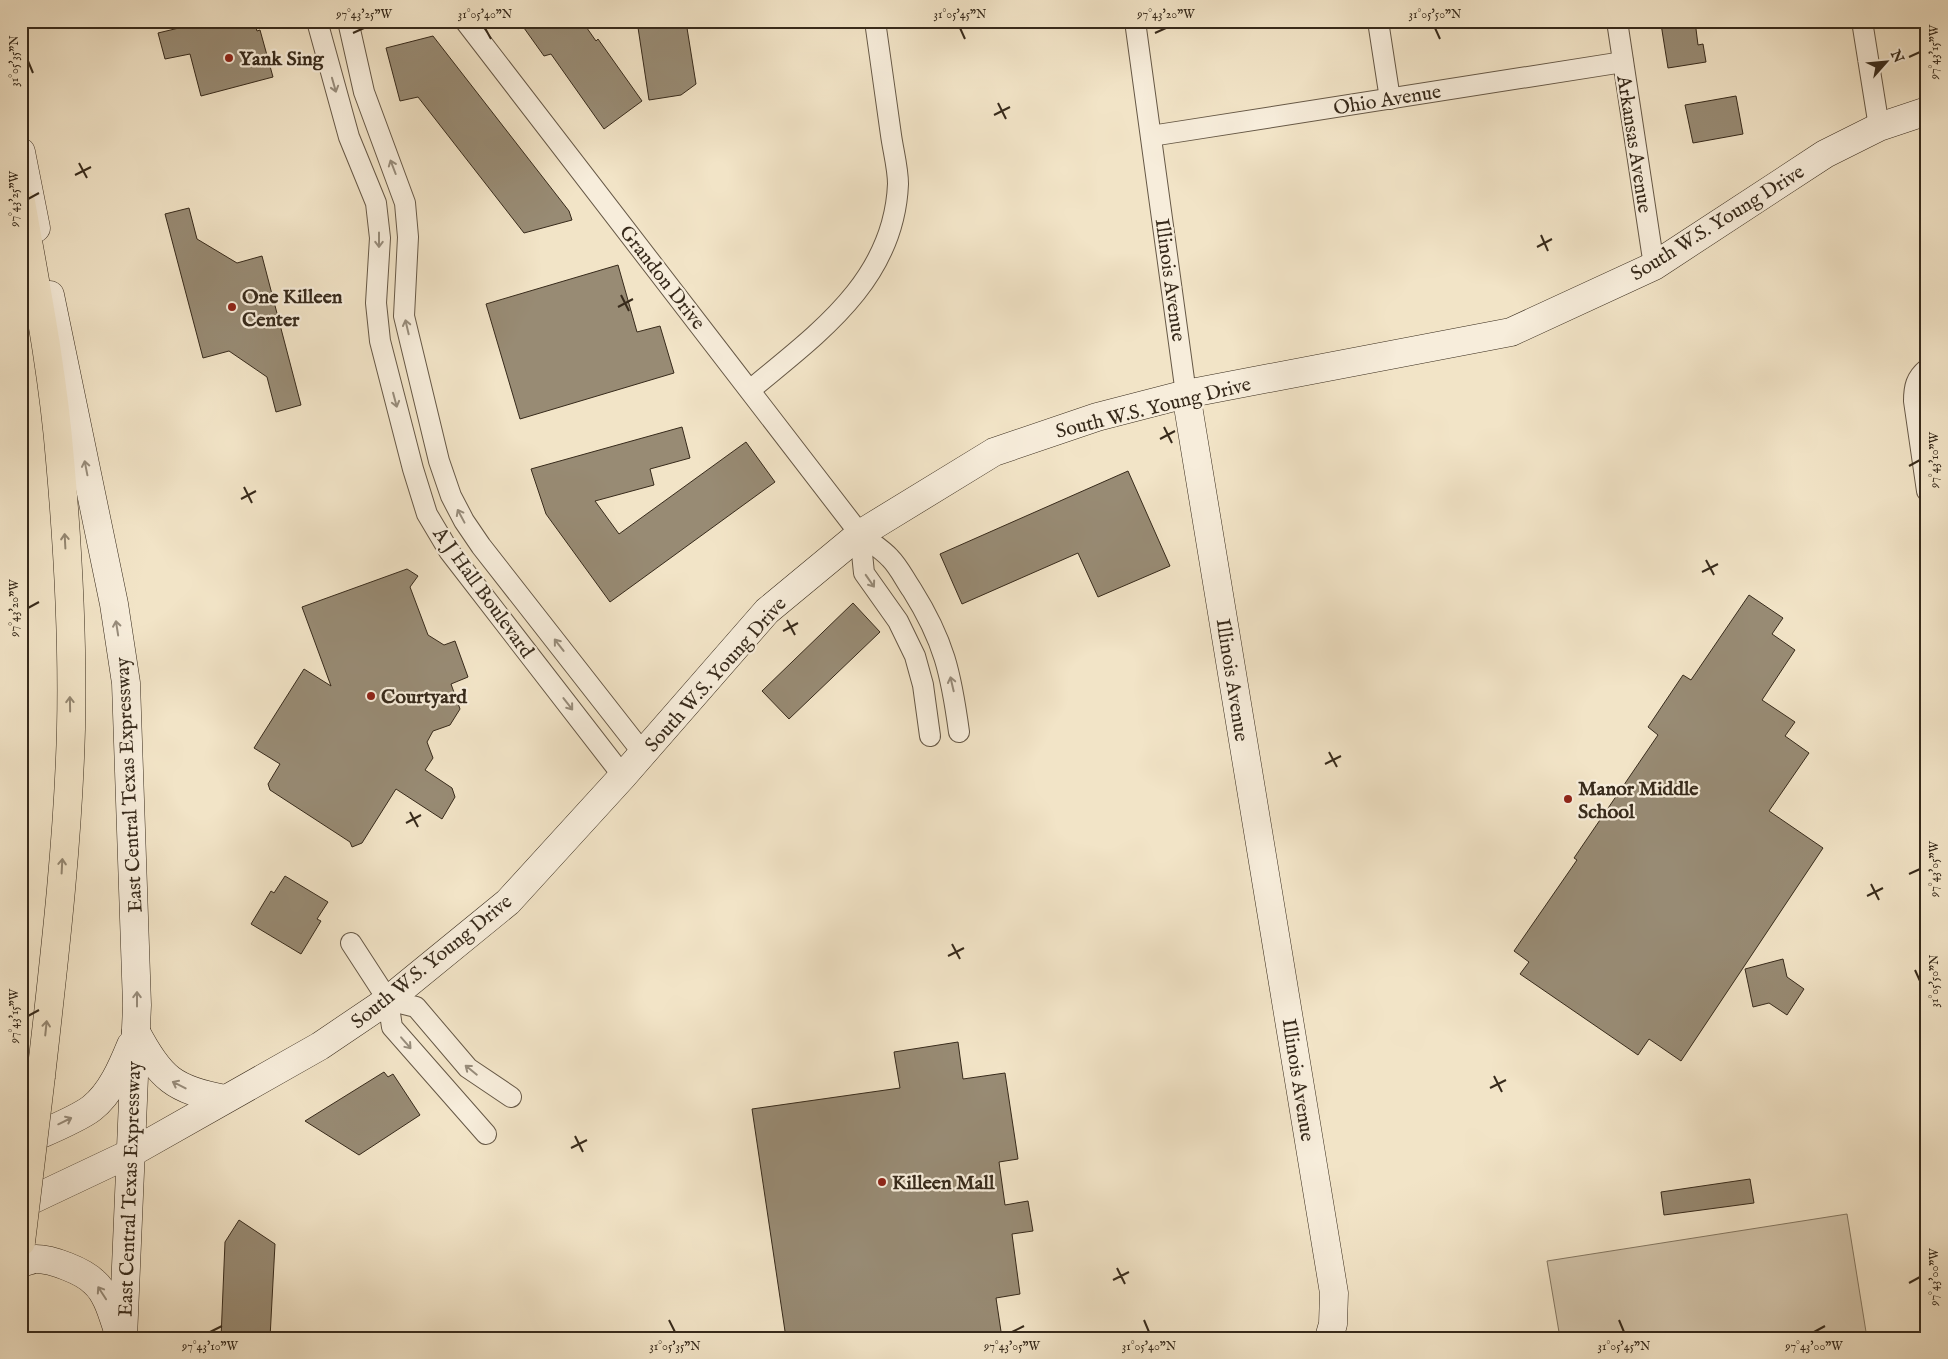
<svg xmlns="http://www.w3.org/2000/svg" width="1948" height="1359" font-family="'IM FELL English',serif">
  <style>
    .green { fill: #d2c4aa; stroke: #847762 }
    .building { fill: #988b74; stroke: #372a1b }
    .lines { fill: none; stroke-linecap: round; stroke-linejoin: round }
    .street-casing { stroke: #665846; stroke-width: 22 }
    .secondary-casing { stroke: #372a1b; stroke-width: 29 }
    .highway-casing { stroke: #372a1b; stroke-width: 29 }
    .street { stroke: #f7eddb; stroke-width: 20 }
    .secondary { stroke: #f7eddb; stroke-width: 28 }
    .highway { stroke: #f2e4c7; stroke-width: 28 }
    .highway-bridge-casing { stroke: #372a1b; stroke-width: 29; stroke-linecap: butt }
    .highway-bridge { stroke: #f2e4c7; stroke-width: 28 }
    .oneway { stroke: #978c7b }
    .oneway2 { stroke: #948771 }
    .ticks { fill: none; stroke: #372a1b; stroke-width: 2 }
    .poi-dot { fill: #8f2418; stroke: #f7eddb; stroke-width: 2 }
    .labels { text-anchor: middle; stroke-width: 4.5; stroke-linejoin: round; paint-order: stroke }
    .poi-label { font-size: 20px; font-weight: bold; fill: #372a1b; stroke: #f7eddb; text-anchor: start }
    .street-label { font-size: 20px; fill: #372a1b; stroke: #f7eddb }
    .neatline { fill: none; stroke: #372a1b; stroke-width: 2 }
    .ticks-label { font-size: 12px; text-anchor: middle; fill: #372a1b }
  </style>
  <rect width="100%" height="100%" fill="#f2e4c7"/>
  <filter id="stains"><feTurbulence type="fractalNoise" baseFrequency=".004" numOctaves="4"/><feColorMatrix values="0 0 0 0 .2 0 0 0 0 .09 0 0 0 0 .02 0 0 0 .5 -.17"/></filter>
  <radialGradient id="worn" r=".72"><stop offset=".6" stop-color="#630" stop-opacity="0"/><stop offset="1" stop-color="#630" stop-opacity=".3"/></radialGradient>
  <polygon class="green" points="1847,1214 1867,1338 1560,1338 1547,1261"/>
  <g class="building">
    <polygon points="182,21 254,21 257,31 260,30 273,77 201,96 190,54 165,59 158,33 183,27"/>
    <polygon points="519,21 582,21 596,41 598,39 642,101 604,129 551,54 544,56"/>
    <polygon points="637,21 682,21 687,28 696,84 681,95 649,100"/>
    <polygon points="1681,21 1695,21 1698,45 1703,44 1706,62 1668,68 1661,24"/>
    <polygon points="433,36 569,211 572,220 524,233 418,97 400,101 386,48"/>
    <polygon points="1736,96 1743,134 1693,143 1685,105"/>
    <polygon points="189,208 197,239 237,263 262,256 301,405 276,412 267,377 229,351 203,358 165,214"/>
    <polygon points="618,265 637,332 660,326 674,373 520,419 486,304"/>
    <polygon points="682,427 690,458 650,469 654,485 595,501 619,534 746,442 775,482 610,602 546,514 531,469"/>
    <polygon points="1128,471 1170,566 1098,597 1078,553 962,604 940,554"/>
    <polygon points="407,569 418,576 410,587 428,635 444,645 455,641 468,677 451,684 460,709 450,725 433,731 427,742 433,758 425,770 452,788 455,797 442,819 396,789 362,843 352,847 350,842 270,790 268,784 280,764 254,748 304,669 331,686 302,607"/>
    <polygon points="1749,595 1783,618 1772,634 1795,650 1762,700 1795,722 1785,736 1809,753 1769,811 1823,848 1681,1061 1649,1039 1638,1055 1520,974 1529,962 1514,951 1577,860 1574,858 1658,735 1648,727 1683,675 1691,680"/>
    <polygon points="853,603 880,632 789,719 762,691"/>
    <polygon points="285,876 328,902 317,919 321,921 301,954 251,924 271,891 274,893"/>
    <polygon points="1783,959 1787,977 1804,989 1787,1015 1769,1003 1753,1007 1745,969"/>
    <polygon points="958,1042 963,1079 1005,1073 1018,1159 999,1162 1005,1205 1028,1201 1033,1231 1012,1234 1020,1294 996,1298 1002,1338 786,1338 752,1109 900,1088 894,1052"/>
    <polygon points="384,1072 388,1077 393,1074 420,1115 359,1155 305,1121"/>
    <polygon points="1750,1179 1754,1203 1664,1215 1661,1192"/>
    <polygon points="239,1220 275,1244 270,1338 221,1338 225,1242"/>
  </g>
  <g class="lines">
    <defs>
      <g id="street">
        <polyline points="317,21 349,137 376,203 380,238 376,303 380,341 413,469 427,514 449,551 623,776"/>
        <polyline points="348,21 364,92 405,203 408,237 404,316 439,461 451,496 464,521 481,546 643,753"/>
        <path d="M465 21 860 534C870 542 882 549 890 558 899 567 905 580 912 590 944 641 951 673 959 732"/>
        <polyline points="1135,21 1186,394"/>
        <polyline points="1378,21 1390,99"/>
        <polyline points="1617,21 1654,266"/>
        <polyline points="1862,21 1879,127"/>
        <polyline points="1151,136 1623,62"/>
        <path d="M1927 369C1916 378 1914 387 1914 401L1927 491"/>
        <path d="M750 390C817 334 894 281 898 184 898 168 893 150 891 135 886 97 880 59 875 21"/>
        <polyline points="860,534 864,573 898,621 915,656 923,685 930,736"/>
        <polyline points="351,943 388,1000 392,1027 486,1134"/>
        <polyline points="388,1000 416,1007 468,1068 511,1097"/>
      </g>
      <g id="secondary">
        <polyline points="21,152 36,228"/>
        <polyline points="50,295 114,604 126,683 137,1005 123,1338"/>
        <polyline points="1186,394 1334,1293 1333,1324 1329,1338"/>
        <path d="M136 1032C160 1078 174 1090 225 1099"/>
        <path d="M21 1143C40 1134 77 1120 92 1108 111 1093 122 1067 131 1045"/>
        <polyline points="21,1205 131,1153 320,1046 388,1000 508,902 623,776 767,611 860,534 994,452 1097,417 1186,394 1511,332 1654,266 1825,154 1879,127 1927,111"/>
        <path d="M21 1263C26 1262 32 1259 36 1259 52 1259 83 1271 94 1282 108 1294 113 1317 119 1334"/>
      </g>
      <path id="highway" d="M21 202C36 287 53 373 60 460 68 549 73 640 71 729 68 845 54 961 41 1076"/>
    </defs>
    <use href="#street" class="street-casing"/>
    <use href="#secondary" class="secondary-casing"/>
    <use href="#highway" class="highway-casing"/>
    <use href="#street" class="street"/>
    <use href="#secondary" class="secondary"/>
    <use href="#highway" class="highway"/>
    <defs>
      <polyline id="highway-bridge" points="21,1242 41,1076"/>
    </defs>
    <use href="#highway-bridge" class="highway-bridge-casing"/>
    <use href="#highway-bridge" class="highway-bridge"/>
  </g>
  <defs><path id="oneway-shaft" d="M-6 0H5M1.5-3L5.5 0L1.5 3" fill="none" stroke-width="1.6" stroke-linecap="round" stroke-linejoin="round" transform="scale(1.25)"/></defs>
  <g class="oneway">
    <use href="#oneway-shaft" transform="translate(334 85) rotate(74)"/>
    <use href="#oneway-shaft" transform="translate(393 167) rotate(-111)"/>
    <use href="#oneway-shaft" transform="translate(379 240) rotate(90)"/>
    <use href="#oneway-shaft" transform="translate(407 327) rotate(-103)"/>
    <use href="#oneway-shaft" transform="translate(395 400) rotate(75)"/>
    <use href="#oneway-shaft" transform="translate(86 468) rotate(-101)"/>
    <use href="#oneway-shaft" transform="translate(461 516) rotate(-118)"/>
    <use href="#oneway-shaft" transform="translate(870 581) rotate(55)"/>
    <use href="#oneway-shaft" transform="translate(117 628) rotate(-99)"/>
    <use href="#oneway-shaft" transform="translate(559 645) rotate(-128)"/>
    <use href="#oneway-shaft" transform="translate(952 684) rotate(-103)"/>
    <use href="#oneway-shaft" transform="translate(568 704) rotate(52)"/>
    <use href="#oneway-shaft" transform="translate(137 999) rotate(-90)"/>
    <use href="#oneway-shaft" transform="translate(406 1043) rotate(49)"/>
    <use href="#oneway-shaft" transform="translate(471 1070) rotate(-141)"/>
    <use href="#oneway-shaft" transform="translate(179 1085) rotate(-153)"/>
    <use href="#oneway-shaft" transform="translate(65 1121) rotate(-26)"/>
    <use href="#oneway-shaft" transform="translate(102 1293) rotate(-123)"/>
  </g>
  <g class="oneway2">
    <use href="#oneway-shaft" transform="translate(65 541) rotate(-93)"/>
    <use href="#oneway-shaft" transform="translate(70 704) rotate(-91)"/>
    <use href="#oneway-shaft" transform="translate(62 866) rotate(-87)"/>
    <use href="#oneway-shaft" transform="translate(46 1028) rotate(-84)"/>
  </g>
  <path class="ticks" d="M485 28 491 39M960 28 965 39M1435 28 1440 39M353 33 364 28M1155 33 1166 28M1909 57 1920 52M28 61 33 73M998 103 1006 119M994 115 1010 107M79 163 87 178M75 175 91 167M28 199 39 193M1541 235 1548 251M1537 247 1552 239M621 295 629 311M618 307 633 299M1164 427 1172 443M1160 439 1175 431M1909 466 1920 460M244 487 252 503M241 499 256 491M1706 560 1714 575M1702 572 1718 564M28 608 39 602M787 620 795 635M783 631 798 623M1329 752 1337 767M1325 764 1341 756M410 812 418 827M406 823 421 815M1909 874 1920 869M1871 884 1879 900M1867 896 1883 888M952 944 960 959M948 956 964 948M1915 970 1920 981M28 1016 39 1010M1494 1076 1502 1092M1490 1088 1506 1080M575 1136 583 1152M571 1148 587 1140M1117 1268 1125 1284M1113 1280 1129 1272M1909 1283 1920 1277M669 1320 675 1332M1144 1320 1149 1332M1619 1320 1624 1332M210 1332 222 1326M1012 1332 1024 1326M1814 1332 1825 1326"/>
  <g class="poi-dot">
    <circle cx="229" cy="58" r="5"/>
    <circle cx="232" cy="307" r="5"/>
    <circle cx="371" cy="696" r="5"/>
    <circle cx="1568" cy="799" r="5"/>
    <circle cx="882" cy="1182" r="5"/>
  </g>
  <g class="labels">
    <g class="poi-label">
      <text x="239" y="65">Yank Sing</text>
      <text x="242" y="303">One Killeen<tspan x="242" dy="23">Center</tspan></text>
      <text x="381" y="703">Courtyard</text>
      <text x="1578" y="795">Manor Middle<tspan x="1578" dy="23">School</tspan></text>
      <text x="892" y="1189">Killeen Mall</text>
    </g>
    <g class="street-label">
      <text transform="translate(1387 99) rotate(-9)" y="7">Ohio Avenue</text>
      <text transform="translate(1635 144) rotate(81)" y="7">Arkansas Avenue</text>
      <text transform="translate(1717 222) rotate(-32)" y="7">South W.S. Young Drive</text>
      <text transform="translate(663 277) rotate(52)" y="7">Grandon Drive</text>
      <text transform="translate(1171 280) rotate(82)" y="7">Illinois Avenue</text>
      <text transform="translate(1153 407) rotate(-14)" y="7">South W.S. Young Drive</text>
      <text transform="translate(484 592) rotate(54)" y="7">A J Hall Boulevard</text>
      <text transform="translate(715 674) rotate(-48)" y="7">South W.S. Young Drive</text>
      <text transform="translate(1233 680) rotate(81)" y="7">Illinois Avenue</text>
      <text transform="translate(128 785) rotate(-93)" y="7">East Central Texas Expressway</text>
      <text transform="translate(431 961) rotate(-39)" y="7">South W.S. Young Drive</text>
      <text transform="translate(1299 1080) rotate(81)" y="7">Illinois Avenue</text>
      <text transform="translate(129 1189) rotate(-88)" y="7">East Central Texas Expressway</text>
    </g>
  </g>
  <rect width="1948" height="1359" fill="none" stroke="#f2e4c7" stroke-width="55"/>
  <g transform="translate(1886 62) rotate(63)" stroke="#f7eddb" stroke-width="4" paint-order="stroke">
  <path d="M0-4L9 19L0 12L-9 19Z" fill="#372a1b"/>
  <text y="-8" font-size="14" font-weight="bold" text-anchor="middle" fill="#372a1b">N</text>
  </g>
  <rect x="28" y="28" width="1892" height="1304" class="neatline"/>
  <g class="ticks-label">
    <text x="364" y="18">97°43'25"W</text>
    <text x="485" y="18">31°05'40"N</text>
    <text x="960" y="18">31°05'45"N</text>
    <text x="1166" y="18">97°43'20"W</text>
    <text x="1435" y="18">31°05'50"N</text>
    <text transform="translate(1934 52) rotate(-90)" y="4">97°43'15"W</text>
    <text transform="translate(14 61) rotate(-90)" y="4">31°05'35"N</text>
    <text transform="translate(14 199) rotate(-90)" y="4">97°43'25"W</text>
    <text transform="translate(1934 460) rotate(-90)" y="4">97°43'10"W</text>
    <text transform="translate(14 608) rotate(-90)" y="4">97°43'20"W</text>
    <text transform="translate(1934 869) rotate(-90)" y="4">97°43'05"W</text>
    <text transform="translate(1934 981) rotate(-90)" y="4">31°05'50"N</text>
    <text transform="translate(14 1016) rotate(-90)" y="4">97°43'15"W</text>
    <text transform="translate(1934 1277) rotate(-90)" y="4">97°43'00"W</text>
    <text x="210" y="1350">97°43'10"W</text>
    <text x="675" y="1350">31°05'35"N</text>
    <text x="1012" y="1350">97°43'05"W</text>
    <text x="1149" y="1350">31°05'40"N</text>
    <text x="1624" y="1350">31°05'45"N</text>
    <text x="1814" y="1350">97°43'00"W</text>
  </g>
  <rect width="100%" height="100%" filter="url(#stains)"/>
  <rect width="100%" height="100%" fill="url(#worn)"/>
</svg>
